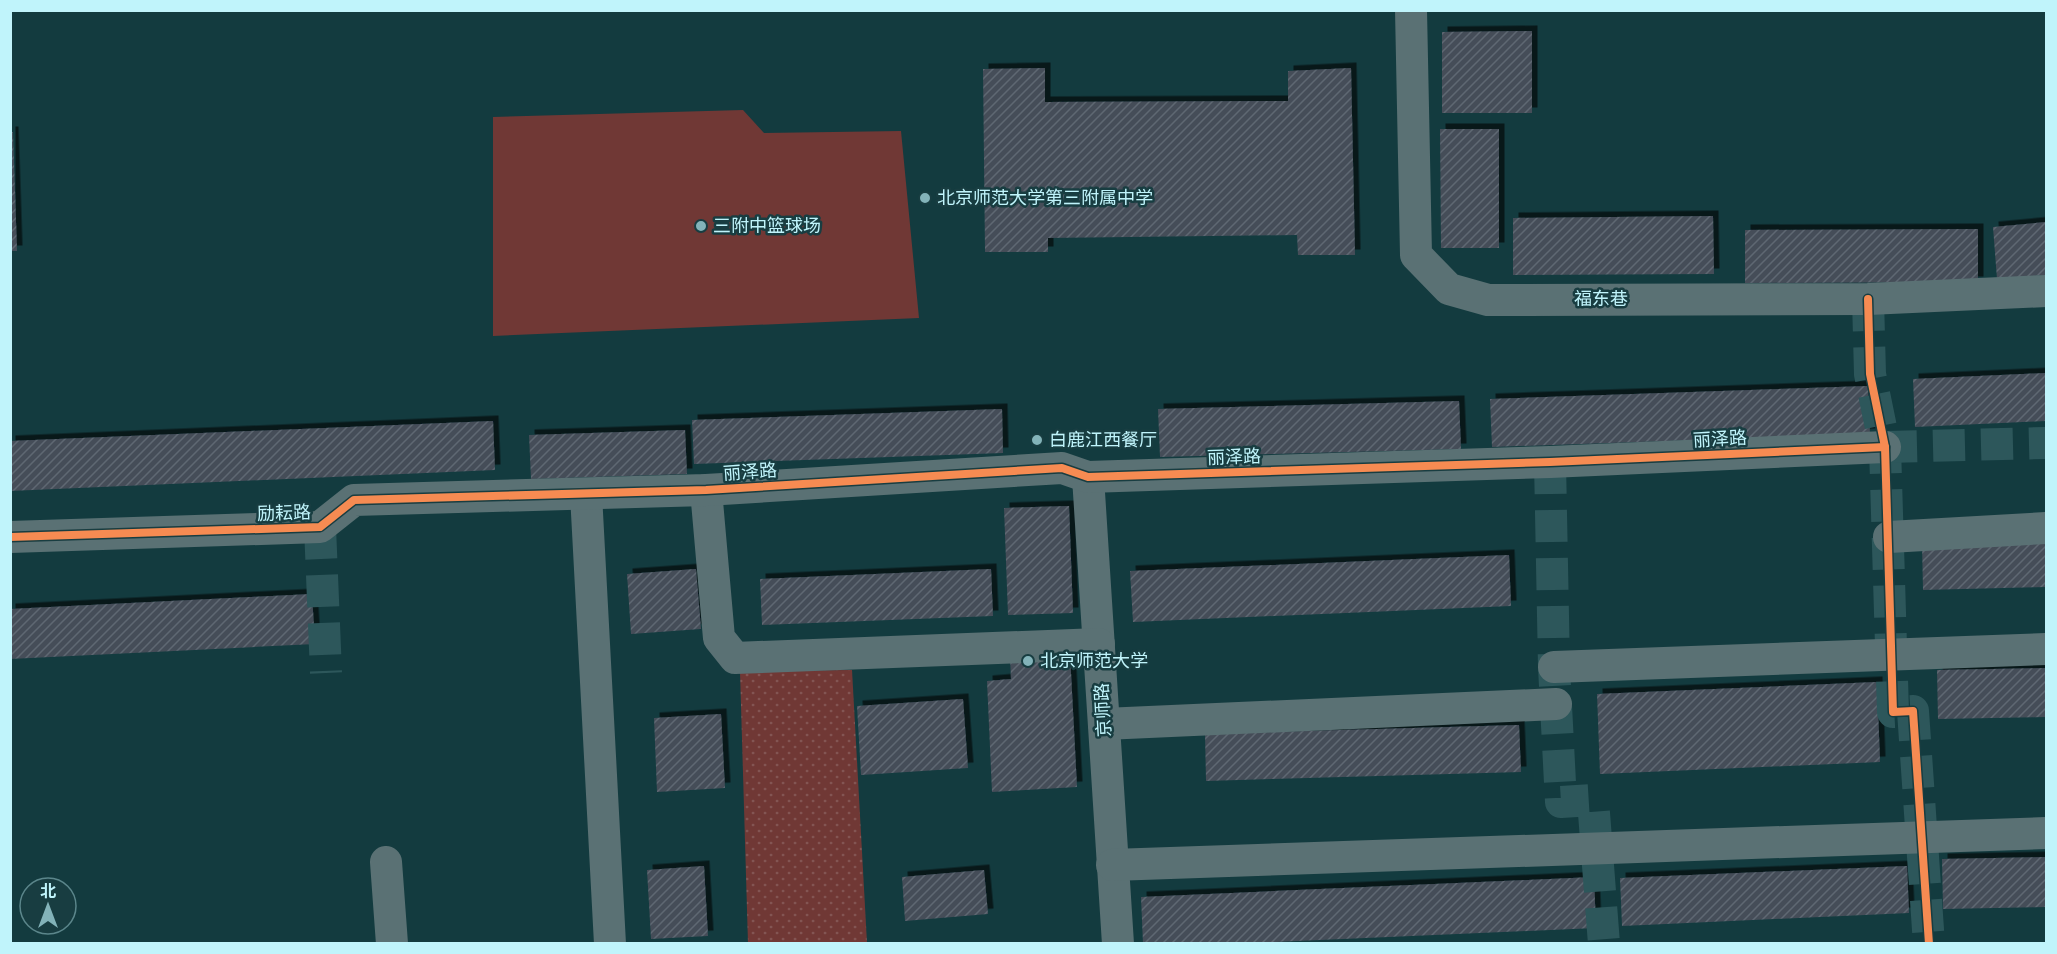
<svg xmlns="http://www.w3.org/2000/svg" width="2057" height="954" font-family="Montserrat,'Noto Sans SC',sans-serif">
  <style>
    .grass { fill: #703835 }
    .garden { fill: url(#garden-dots) }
    .building { fill: url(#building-hatch); filter: url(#shadow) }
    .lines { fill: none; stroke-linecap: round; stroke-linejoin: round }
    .minor-tunnel { stroke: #2d575b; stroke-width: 32; stroke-dasharray: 32 16; stroke-linecap: butt }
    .minor { stroke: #5a7174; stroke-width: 32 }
    .cycleway-casing { stroke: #183d41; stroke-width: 11 }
    .cycleway { stroke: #f68b52; stroke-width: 8 }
    .poi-dot { fill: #83b3b9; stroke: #183d41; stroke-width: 2 }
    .labels { text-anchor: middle; stroke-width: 5; stroke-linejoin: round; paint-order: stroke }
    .poi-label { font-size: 18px; fill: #c0f4fb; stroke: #183d41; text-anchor: start }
    .street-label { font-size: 18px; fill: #c0f4fb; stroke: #183d41 }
  </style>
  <defs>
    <pattern id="garden-dots" width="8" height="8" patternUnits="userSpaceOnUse" patternTransform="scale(1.5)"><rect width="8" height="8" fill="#703835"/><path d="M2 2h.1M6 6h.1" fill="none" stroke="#835553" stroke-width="1.8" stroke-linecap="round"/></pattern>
    <pattern id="building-hatch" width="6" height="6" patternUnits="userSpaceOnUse" patternTransform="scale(1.5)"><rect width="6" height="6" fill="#454d59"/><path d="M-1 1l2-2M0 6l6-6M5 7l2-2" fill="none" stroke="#5e6772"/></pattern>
    <filter id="shadow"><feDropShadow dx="5.5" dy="-5.5" stdDeviation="0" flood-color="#0009"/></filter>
  </defs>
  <rect width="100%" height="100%" fill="#133b3f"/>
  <polygon class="grass" points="743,110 764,133 901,131 919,318 493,336 493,117"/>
  <polygon class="garden" points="852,670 867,943 748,943 740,671"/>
  <g class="building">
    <polygon points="1532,31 1532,113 1442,113 1442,32"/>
    <polygon points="1045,68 1045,102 1288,101 1288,71 1351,68 1355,255 1298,255 1297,235 1048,238 1048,252 985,252 983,69"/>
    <polygon points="1440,129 1499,129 1499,248 1441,248"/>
    <polygon points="10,132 13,132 17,251 10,251"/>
    <polygon points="1713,216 1714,274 1513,275 1513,218"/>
    <polygon points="2046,222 2046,275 1997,279 1993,227"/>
    <polygon points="1978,229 1978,282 1745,283 1745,230"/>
    <polygon points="2046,373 2046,421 1915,427 1913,379"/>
    <polygon points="1868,386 1870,434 1492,447 1490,399"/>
    <polygon points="1459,401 1461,449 1160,457 1158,409"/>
    <polygon points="1002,409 1003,453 694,464 692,420"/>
    <polygon points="493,421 495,470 10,491 10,441"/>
    <polygon points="685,430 687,474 531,479 529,435"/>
    <polygon points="1069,506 1073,613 1008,615 1004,508"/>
    <polygon points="2046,541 2046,587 1923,590 1922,544"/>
    <polygon points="1509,555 1511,606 1133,622 1130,571"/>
    <polygon points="696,569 701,629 631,634 627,574"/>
    <polygon points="991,569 993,616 762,625 760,579"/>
    <polygon points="312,594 315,644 10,659 10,609"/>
    <polygon points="1070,654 1077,787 992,792 987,681 1011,679 1010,657"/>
    <polygon points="2046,668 2046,717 1938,719 1937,670"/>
    <polygon points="1877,682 1880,762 1600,774 1597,694"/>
    <polygon points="963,699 968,768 861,775 857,706"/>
    <polygon points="721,714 725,788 657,792 654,718"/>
    <polygon points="1519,725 1521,772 1206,781 1205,734"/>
    <polygon points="2046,857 2046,907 1943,909 1942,859"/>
    <polygon points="704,866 708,936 651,939 647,870"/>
    <polygon points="1907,866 1909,913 1622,926 1620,878"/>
    <polygon points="984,870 988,914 905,921 902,877"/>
    <polygon points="1594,877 1596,928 1228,944 1143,944 1141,897"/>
  </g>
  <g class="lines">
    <g class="minor-tunnel">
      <polyline points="1868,299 1870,374 1885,447 1893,712 1913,711 1929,944"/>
      <polyline points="1885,447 2046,443"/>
      <polyline points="1550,462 1554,667 1561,802 1593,800 1604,944"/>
      <polyline points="320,527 326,673"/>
    </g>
    <g class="minor">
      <polyline points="1411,10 1416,255 1449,289 1488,300 1868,299 2046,291"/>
      <polyline points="1088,477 1118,944"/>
      <polyline points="706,490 719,638 735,658 1099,644"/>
      <polyline points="586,494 610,944"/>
      <polyline points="10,537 320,527 354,500 706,490 1062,468 1088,477 1550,462 1885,447"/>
      <polyline points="1889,537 2046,528"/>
      <polyline points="1554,667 2046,649"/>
      <polyline points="1104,724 1556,704"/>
      <polyline points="386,862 392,944"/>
      <polyline points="1112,865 2046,833"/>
    </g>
    <defs>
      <g id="cycleway">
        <polyline points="1868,299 1870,374 1885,447 1893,712 1913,711 1929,944"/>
        <polyline points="10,537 320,527 354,500 706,490 1062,468 1088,477 1550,462 1885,447"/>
      </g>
    </defs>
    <use href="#cycleway" class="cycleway-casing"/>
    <use href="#cycleway" class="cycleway"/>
  </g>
  <g class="poi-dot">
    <circle cx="925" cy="198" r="6"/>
    <circle cx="701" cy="226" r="6"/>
    <circle cx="1037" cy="440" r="6"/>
    <circle cx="1028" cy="661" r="6"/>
  </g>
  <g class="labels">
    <g class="poi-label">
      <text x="937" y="204">北京师范大学第三附属中学</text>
      <text x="713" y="232">三附中篮球场</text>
      <text x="1049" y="446">白鹿江西餐厅</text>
      <text x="1040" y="667">北京师范大学</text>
    </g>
    <g class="street-label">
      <text x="1601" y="305">福东巷</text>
      <text transform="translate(1720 439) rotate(-3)" y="6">丽泽路</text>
      <text transform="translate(1234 457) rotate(-2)" y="6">丽泽路</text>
      <text transform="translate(750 472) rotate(-4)" y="6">丽泽路</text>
      <text transform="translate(284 513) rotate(-2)" y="6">励耘路</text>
      <text transform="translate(1103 710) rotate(-93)" y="6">京师路</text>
    </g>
  </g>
  <rect width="2057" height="954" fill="none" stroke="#c0f4fb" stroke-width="24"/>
  <g transform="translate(48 906)"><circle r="28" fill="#183d41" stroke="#5b868b" stroke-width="1.5"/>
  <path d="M0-4.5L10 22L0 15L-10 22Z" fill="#83b3b9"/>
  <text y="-9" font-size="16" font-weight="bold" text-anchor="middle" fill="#c0f4fb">北</text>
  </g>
</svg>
